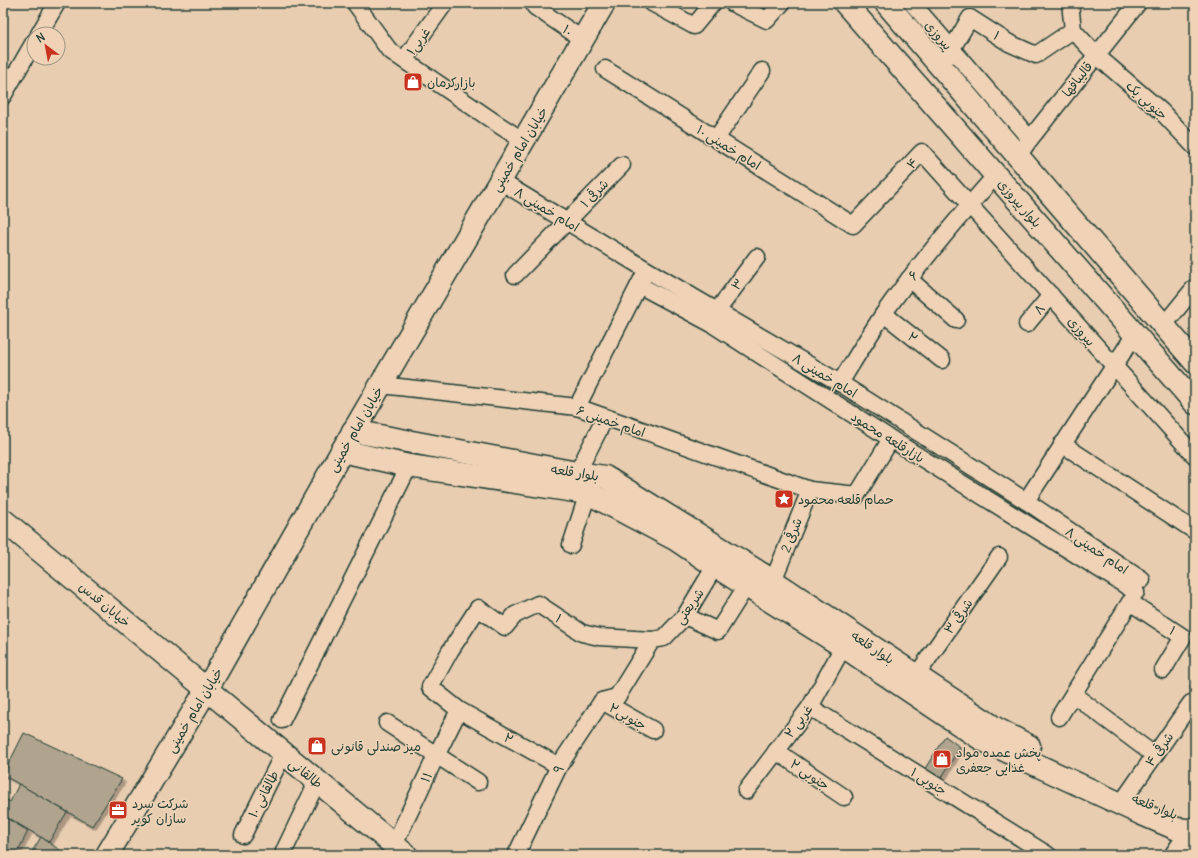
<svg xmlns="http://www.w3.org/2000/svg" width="1198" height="858" font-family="Delius,'Playpen Sans Arabic',sans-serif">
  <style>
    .building { fill: #b0a48e; stroke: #1f3d34; filter: url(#shadow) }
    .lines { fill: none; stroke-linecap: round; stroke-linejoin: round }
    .street-casing { stroke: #1f3d34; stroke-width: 19 }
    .secondary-casing { stroke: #1f3d34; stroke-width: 25 }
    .path { stroke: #1f3d34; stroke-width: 2.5; stroke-dasharray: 3 3; stroke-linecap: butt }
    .street { stroke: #f0d3b6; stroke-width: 16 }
    .secondary { stroke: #f0d3b6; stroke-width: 22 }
    .labels { text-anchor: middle; stroke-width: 3; stroke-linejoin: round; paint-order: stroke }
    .street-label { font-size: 13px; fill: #1f3d34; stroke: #f0d3b6 }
    .poi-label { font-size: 13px; fill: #1f3d34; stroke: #f0d3b6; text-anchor: start }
  </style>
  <defs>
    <filter id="shadow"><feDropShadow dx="3.5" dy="3.5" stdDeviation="0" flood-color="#0004"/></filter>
  </defs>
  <rect width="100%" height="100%" fill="#e8cdb1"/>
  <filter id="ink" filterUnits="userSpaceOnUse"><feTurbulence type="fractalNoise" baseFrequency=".025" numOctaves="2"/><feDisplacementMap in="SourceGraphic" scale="8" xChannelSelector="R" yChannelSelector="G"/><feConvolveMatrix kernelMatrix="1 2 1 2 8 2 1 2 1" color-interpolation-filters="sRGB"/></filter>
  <g filter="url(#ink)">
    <g class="building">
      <polygon points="24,733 122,779 92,826 3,775"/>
      <polygon points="945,736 960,747 939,782 923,772"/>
      <polygon points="19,784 67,812 49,842 3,815 3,797 10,802"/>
      <polygon points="3,816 28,831 16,855 3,855"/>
      <polygon points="41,837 67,855 30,855"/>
    </g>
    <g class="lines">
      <defs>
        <g id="street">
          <polyline points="355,3 389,50 499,125 524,141"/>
          <polyline points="652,3 694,26 713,3"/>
          <polyline points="732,3 767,20 782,3"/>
          <polyline points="912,3 1030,139"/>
          <polyline points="1070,3 1073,30 1096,55 1161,111 1195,147"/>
          <polyline points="535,7 582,39"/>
          <polyline points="39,34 57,3"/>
          <polyline points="947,57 970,18 1009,43 1036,55 1073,30"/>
          <polyline points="404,60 445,3"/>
          <polyline points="605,69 853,225 922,152 1195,456"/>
          <polyline points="3,96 34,42"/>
          <polyline points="716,139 762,71"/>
          <polyline points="1018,156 1030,139 1138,3"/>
          <polyline points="500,181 647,270 840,383 1026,501 1142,580"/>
          <polyline points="515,275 622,165"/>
          <polyline points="909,279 956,320"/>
          <polyline points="639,285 712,324 891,439 1136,592"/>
          <polyline points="717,311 757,257"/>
          <polyline points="884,314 942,360"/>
          <polyline points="1027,324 1051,295"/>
          <polyline points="1164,325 1195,287"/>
          <path d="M840 383C854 360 869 336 884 313 918 265 957 219 996 175"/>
          <polyline points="381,385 577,407 810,490 857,495 891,439"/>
          <polyline points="577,407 644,275"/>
          <polyline points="1062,444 1195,531"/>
          <polyline points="577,473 605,418"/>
          <polyline points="1026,501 1135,334"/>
          <polyline points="571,545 588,493"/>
          <polyline points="773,581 810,490"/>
          <polyline points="685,616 718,631 747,585"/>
          <polyline points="916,676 999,557"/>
          <polyline points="1074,695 1154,755"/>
          <polyline points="602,701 653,730"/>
          <polyline points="810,707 1048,855"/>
          <polyline points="1059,717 1130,602 1183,637 1163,670"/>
          <polyline points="282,720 409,466"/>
          <polyline points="387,723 478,782"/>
          <polyline points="776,751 844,797"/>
          <polyline points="559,766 459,710 430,687 450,651 478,608 505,627 515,615 538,604 582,633 599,637 652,640"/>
          <polyline points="746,791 810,707 843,647"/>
          <polyline points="1127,795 1191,703"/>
          <polyline points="243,835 283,754"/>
          <polyline points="394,845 436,756 459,710"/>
          <polyline points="284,851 317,782"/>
          <polyline points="516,855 559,766 602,701 617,697 652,640 664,638 685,616 715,566"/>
        </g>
        <g id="secondary">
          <polyline points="845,3 1195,403"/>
          <polyline points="886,3 1195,362"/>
          <polyline points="353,431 577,473 605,477 773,581 995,728 1029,746"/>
          <polyline points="342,451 409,466 588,493 675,539 715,566 855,654 983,740 1142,814 1177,829 1193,831"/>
          <path d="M3 520C138 631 271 744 406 855"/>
          <polyline points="107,855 207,689 342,451 604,3"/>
          <polyline points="1176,855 1195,828"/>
        </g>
      </defs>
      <use href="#street" class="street-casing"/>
      <use href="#secondary" class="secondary-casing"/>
      <polyline class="path" points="1190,688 1195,682"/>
      <use href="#street" class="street"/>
      <use href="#secondary" class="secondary"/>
    </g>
  </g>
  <defs>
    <symbol id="shop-square" viewBox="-11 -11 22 22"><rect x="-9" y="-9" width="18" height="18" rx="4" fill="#c8321e" stroke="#f0d3b6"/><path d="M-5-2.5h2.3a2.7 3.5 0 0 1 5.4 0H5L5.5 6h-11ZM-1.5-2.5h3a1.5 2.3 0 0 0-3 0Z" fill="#fff"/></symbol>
    <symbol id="sight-square" viewBox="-11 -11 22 22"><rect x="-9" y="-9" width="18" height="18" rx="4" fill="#c8321e" stroke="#f0d3b6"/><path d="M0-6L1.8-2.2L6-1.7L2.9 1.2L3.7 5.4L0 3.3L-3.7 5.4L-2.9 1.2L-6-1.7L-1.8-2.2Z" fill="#fff"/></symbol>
    <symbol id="office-square" viewBox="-11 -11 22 22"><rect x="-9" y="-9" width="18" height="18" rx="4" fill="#c8321e" stroke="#f0d3b6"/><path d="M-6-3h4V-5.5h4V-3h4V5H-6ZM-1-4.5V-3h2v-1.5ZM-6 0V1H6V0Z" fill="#fff"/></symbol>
  </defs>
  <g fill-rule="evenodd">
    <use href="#shop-square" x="402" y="71" width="22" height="22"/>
    <use href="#sight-square" x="773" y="488" width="22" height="22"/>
    <use href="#shop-square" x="306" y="735" width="22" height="22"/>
    <use href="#shop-square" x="931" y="748" width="22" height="22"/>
    <use href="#office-square" x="107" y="799" width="22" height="22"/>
  </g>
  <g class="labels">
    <g class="street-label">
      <text transform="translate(568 30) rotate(35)" y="5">۱۰</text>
      <text transform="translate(939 35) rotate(49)" y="5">پیروزی</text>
      <text transform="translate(997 35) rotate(33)" y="5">۱</text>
      <text transform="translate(418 41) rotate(-54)" y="5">غربی۱</text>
      <text transform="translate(1077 79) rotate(-52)" y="5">قالیبافها</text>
      <text transform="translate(1147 100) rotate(42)" y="5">جنوبی یک</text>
      <text transform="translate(729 147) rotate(32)" y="5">امام خمینی ۱۰</text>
      <text transform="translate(519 149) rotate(-59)" y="5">خیابان امام خمینی</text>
      <text transform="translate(912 163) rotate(-47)" y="5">۴</text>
      <text transform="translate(594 193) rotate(-46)" y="5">۱ شرقی</text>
      <text transform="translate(1020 203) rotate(49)" y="5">بلوار پیروزی</text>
      <text transform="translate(547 209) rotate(31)" y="5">امام خمینی ۸</text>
      <text transform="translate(913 275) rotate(-52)" y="5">۶</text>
      <text transform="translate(737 284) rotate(-53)" y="5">۳</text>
      <text transform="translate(1039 309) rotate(-51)" y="5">۸</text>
      <text transform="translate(1082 331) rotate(49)" y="5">پیروزی</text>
      <text transform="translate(913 337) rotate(38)" y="5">۲</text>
      <text transform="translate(825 375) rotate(31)" y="5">امام خمینی ۸</text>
      <text transform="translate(611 421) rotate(19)" y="5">امام خمینی ۶</text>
      <text transform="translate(355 429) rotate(-60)" y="5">خیابان امام خمینی</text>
      <text transform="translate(888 437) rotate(32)" y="5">بازارقلعه محمود</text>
      <text transform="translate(575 472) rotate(9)" y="5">بلوار قلعه</text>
      <text transform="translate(791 535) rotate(-68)" y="5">2 شرقی</text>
      <text transform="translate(1097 550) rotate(34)" y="5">امام خمینی ۸</text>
      <text transform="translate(105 604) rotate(40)" y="5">خیابان قدس</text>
      <text transform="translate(689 606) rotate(-55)" y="5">شریعتی</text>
      <text transform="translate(958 616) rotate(-55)" y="5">۳ شرقی</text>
      <text transform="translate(559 618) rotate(34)" y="5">۱</text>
      <text transform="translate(1173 630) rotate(33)" y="5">۱</text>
      <text transform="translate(873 647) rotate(34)" y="5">بلوار قلعه</text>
      <text transform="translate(194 710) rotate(-59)" y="5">خیابان امام خمینی</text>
      <text transform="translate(628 716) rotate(30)" y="5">جنوبی۲</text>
      <text transform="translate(798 721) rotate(-54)" y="5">۲ غربی</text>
      <text transform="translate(509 738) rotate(29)" y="5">۲</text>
      <text transform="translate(1159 749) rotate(-55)" y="5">شرقی ۴</text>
      <text transform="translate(558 769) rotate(-61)" y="5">۹</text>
      <text transform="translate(306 773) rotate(39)" y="5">طالقانی</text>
      <text transform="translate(810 774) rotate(34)" y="5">۲ جنوبی</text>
      <text transform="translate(426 777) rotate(-65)" y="5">۱۱</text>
      <text transform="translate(929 781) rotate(32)" y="5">۱ جنوبی</text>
      <text transform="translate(263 794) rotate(-63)" y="5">طالقانی ۱۰</text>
      <text transform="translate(1155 806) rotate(22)" y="5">بلوار قلعه</text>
    </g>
    <g class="poi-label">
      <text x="427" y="87">بازارکرمان</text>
      <text x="798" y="504">حمام قلعه محمود</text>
      <text x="331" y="751">میز صندلی قانونی</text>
      <text x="956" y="757">پخش عمده مواد<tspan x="956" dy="15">غذایی جعفری</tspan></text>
      <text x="132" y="808">شرکت سرد<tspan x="132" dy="15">سازان کویر</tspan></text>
    </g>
  </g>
  <rect width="1198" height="858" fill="none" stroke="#f0d3b6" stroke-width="16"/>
  <rect x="8" y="8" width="1182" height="842" fill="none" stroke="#1f3d34" stroke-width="1.5" filter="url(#ink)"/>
  <g transform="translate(46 46) rotate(328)"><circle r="19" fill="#f0d3b6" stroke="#9c9782"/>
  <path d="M0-3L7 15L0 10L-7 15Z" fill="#c8321e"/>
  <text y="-6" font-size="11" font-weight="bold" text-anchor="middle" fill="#1f3d34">N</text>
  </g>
</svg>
